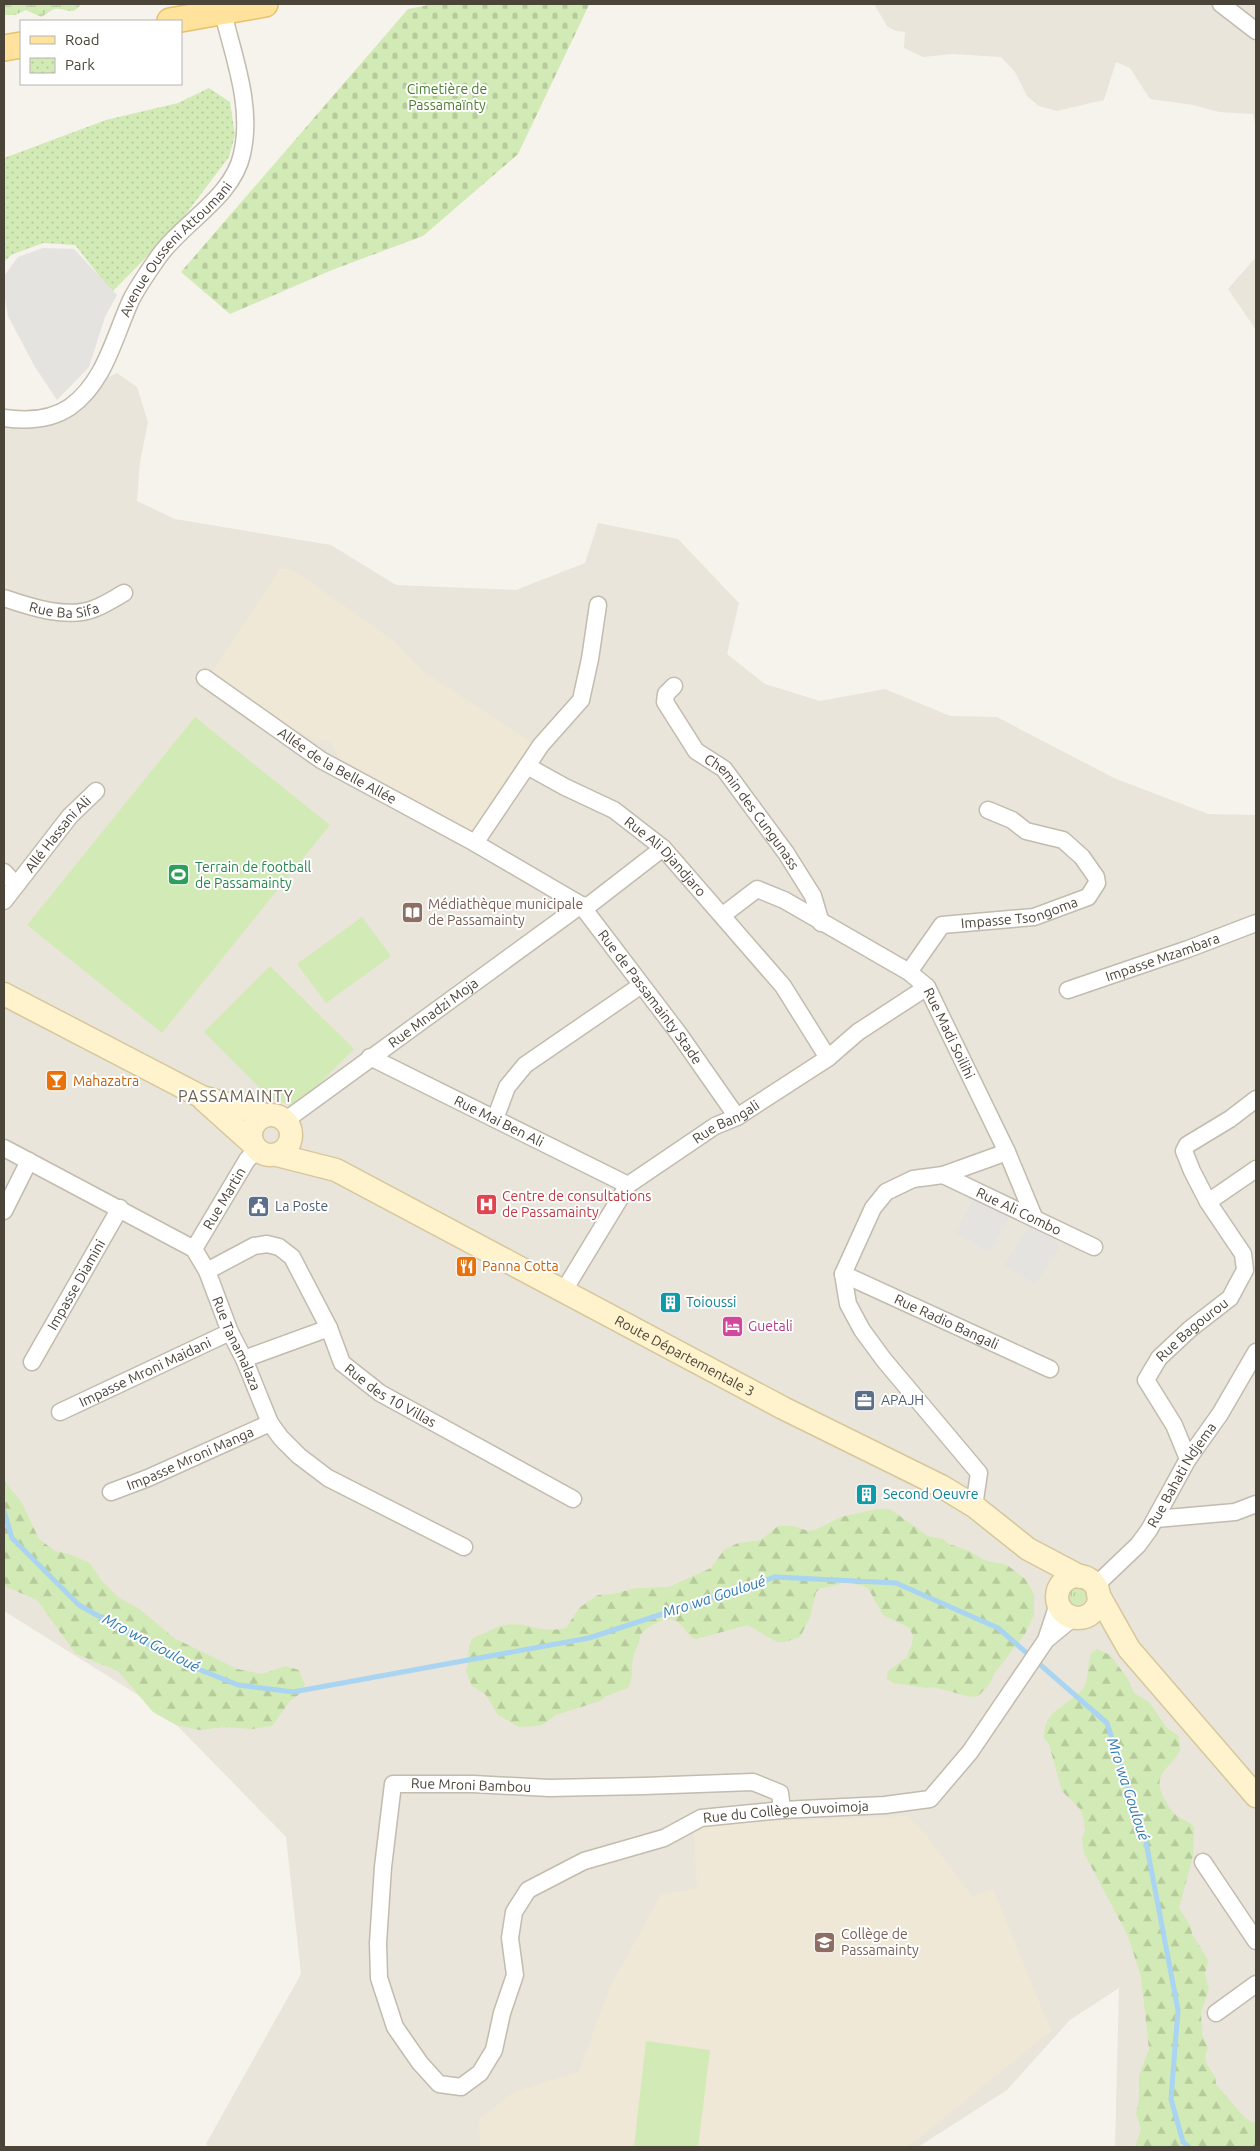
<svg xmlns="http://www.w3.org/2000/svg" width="1260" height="2151" font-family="Ubuntu,sans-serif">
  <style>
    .residential { fill: #eae5da }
    .education { fill: #efe8d6 }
    .grass { fill: url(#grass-tufts) }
    .forest { fill: url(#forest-firs) }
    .wetland { fill: url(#wetland-marsh) }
    .cemetery { fill: url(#cemetery-stones) }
    .park { fill: url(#park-dots) }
    .garden { fill: #d2eab5 }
    .parking { fill: #e5e3e0 }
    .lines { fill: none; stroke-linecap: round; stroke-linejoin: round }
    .stream { stroke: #a9d4f2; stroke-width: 5 }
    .minor-casing { stroke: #c2bbae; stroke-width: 19 }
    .secondary-casing { stroke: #d6c79b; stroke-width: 25 }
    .primary-casing { stroke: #e6c16a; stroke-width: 28 }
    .minor { stroke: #fff; stroke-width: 16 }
    .secondary { stroke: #fff3cd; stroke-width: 22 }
    .primary { stroke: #ffe39c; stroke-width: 25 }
    .labels { text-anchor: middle; stroke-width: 4; stroke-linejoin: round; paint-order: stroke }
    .park-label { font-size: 14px; fill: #4a7f2a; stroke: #fff }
    .street-label { font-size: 14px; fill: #4b4439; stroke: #fff }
    .leisure-label { font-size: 14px; fill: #27864d; stroke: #fff; text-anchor: start }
    .education-label { font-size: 14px; fill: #785e54; stroke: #fff; text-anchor: start }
    .food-label { font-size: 14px; fill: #c56008; stroke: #fff; text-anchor: start }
    .health-label { font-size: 14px; fill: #be3a42; stroke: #fff; text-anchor: start }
    .service-label { font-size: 14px; fill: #4e5e75; stroke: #fff; text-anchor: start }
    .culture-label { font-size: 14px; fill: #0d838f; stroke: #fff; text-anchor: start }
    .hotel-label { font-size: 14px; fill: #b23c85; stroke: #fff; text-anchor: start }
    .water-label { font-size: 15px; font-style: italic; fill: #2e7ab2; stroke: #fff }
    .quarter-label { font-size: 16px; letter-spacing: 1px; fill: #6e6250; stroke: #fff }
  </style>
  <defs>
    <pattern id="grass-tufts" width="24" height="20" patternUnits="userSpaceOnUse" patternTransform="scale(1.25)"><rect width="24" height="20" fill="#d2eab5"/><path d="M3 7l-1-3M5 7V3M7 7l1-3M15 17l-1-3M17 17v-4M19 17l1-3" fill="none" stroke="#b6ca9c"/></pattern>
    <pattern id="forest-firs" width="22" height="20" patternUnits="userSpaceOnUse" patternTransform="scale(1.25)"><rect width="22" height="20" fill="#d2eab5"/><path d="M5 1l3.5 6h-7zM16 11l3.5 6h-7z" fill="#b6ca9c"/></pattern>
    <pattern id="wetland-marsh" width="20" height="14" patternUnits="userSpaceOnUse" patternTransform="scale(1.25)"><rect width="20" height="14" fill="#d2eab5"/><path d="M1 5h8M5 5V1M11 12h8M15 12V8" fill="none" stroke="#b6ca9c"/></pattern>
    <pattern id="cemetery-stones" width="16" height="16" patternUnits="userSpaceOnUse" patternTransform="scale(1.25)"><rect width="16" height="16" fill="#d2eab5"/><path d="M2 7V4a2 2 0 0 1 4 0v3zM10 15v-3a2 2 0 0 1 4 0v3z" fill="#b6ca9c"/></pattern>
    <pattern id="park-dots" width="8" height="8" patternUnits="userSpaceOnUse" patternTransform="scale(1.25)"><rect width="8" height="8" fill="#d2eab5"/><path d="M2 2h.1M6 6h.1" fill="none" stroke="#b6ca9c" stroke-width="1.8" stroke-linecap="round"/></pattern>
  </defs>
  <rect width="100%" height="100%" fill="#f6f3ec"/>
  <g class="residential">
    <polygon points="874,4 1256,4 1256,128 1253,114 1219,112 1193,105 1150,99 1130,68 1116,62 1104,100 1057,111 1039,106 1027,96 1015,72 1001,57 952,54 923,57 904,48 905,32 896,31 887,26"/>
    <polygon points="1256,257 1256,330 1228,289"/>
    <polygon points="117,373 137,387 148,422 140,462 137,501 175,519 331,545 396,585 516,590 585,563 598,523 678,539 739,603 727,654 765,684 820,701 885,689 950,716 997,717 1114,778 1208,814 1256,815 1256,2147 1115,2147 1119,1988 1070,2020 1007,2090 918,2147 209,2147 206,2144 301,1974 286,1837 162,1710 4,1611 4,418 43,418 94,384"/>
  </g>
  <g class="education">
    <polygon points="280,569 289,569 305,578 395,642 424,672 538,747 475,834 348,767 339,759 331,741 314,740 258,707 212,673"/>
    <polygon points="907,1816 925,1834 972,1896 993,1889 1051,2031 913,2143 905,2147 480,2147 479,2119 514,2092 579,2072 610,1987 661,1895 697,1888 694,1833 710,1823"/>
  </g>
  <circle class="grass" cx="1077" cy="1595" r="10"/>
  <g class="forest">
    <polygon points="4,1481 22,1503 39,1539 55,1551 69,1554 90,1563 101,1580 119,1598 138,1608 174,1638 237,1669 262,1674 285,1666 299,1670 305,1685 301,1693 290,1701 272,1726 252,1729 224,1727 200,1730 176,1725 153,1712 118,1671 76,1654 37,1600 4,1586"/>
    <path d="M877 1509H890L928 1536 943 1539 949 1544 967 1550 984 1560 1007 1565 1025 1579 1033 1592 1034 1599V1615L1025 1634 996 1671 989 1685 978 1696 971 1697 933 1687 926 1688 893 1683 887 1678 888 1671 906 1658 912 1644 913 1636 910 1629 904 1625 883 1615 868 1588 861 1585 844 1582 837 1585 821 1588 816 1592 810 1617 800 1637 785 1642H777L748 1625 696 1639C687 1636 686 1629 679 1623 667 1613 648 1626 640 1635 640 1644 636 1647 634 1655 630 1666 635 1675 628 1688L606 1696 600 1701 556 1715 544 1724 537 1726 519 1727 498 1715 486 1695 472 1686 466 1671C471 1660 466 1650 471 1641 475 1634 481 1636 487 1632 520 1613 534 1636 566 1628L579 1608 598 1595 613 1594 636 1588 669 1587 711 1568 724 1550 738 1543 761 1540 778 1526H793L808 1531 815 1530 841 1517Z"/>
    <path d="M1097 1649 1110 1655 1128 1679 1134 1693 1149 1702 1167 1728 1179 1736 1180 1751C1169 1770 1151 1773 1164 1798 1167 1803 1170 1810 1175 1814 1181 1820 1188 1820 1194 1827L1193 1856 1179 1908 1191 1927 1192 1934 1208 1960 1205 1975 1209 1989 1201 2012 1202 2034 1208 2048 1205 2055 1206 2063 1215 2077 1216 2084 1245 2118 1256 2124V2147H1135L1141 2129 1136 2114 1139 2099V2075L1149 2049 1141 1977 1128 1936 1084 1853 1082 1838 1085 1831 1083 1816 1080 1809 1062 1791 1049 1744 1044 1738C1044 1709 1064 1709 1081 1691 1090 1681 1087 1665 1091 1653Z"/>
  </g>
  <path class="wetland" d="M4 4H81C71 18 66 7 55 9 50 10 46 15 41 17L26 10 15 15H4Z"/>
  <polygon class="cemetery" points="434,4 589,5 518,154 423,236 332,270 230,314 181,272 408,9"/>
  <polygon class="park" points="209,88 230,102 235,135 229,157 176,227 112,292 75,245 43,243 11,255 4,262 4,158 106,120 178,103"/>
  <g class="garden">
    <polygon points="195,717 330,825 162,1033 27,925"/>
    <polygon points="362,917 391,956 326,1003 297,964"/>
    <polygon points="270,966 354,1049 296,1107 270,1098 204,1032"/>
    <polygon points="646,2041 710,2050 698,2147 634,2147"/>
  </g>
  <g class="parking">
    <polygon points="43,248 74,249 117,295 105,317 89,367 57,400 35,367 8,316 4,293 4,276 18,257"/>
    <polygon points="975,1197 1010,1215 990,1252 955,1233"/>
    <polygon points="1030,1225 1061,1245 1035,1284 1004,1265"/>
  </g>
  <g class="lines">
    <polyline class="stream" points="4,1511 12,1538 79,1605 178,1661 238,1685 293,1692 589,1638 775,1577 896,1583 998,1628 1107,1723 1146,1842 1178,2010 1171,2099 1183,2142 1189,2147"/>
    <defs>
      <g id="minor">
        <polyline points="1221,4 1256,31"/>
        <path id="s1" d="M4 418C25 421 51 420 70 407 105 382 114 337 131 300 138 286 148 272 157 259 180 224 233 198 242 154 253 107 234 58 223 13"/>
        <path id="s2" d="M4 598C30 607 69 620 96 608 106 604 115 598 124 593"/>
        <path id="s3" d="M205 678 321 760 475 843 581 905 679 1034 737 1117"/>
        <path id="s4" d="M674 686 666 694 665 702 696 751 724 769 786 853 813 896 821 923"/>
        <polyline points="527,766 541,745 581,700 590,659 598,605"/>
        <path id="s5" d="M475 843 527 766 565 787 614 810 663 848 783 986 828 1058"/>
        <polyline points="4,872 16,885"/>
        <path id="s6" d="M4 901 70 816 96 791"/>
        <path id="s7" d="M723 915 757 889 784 900 909 972 927 987 1007 1152 1034 1217"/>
        <path id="s8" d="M909 972 942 925 1034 917 1088 897 1097 883 1096 877 1082 857 1063 840 1026 831 1012 820 988 810"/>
        <path id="s9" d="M1068 990 1188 949 1256 923"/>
        <path id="s10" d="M370 1057 628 1185"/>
        <polyline points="495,1119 507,1087 525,1065 640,986"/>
        <path id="s11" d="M286 1120 581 905 588 906 663 848"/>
        <path id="s12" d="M4 1148 194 1249 207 1271 230 1332 244 1359 270 1423 281 1438 299 1456 328 1478 464 1547"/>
        <path id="s13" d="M943 1175 1094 1247"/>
        <polyline points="1208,1202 1192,1171 1184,1151 1187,1145 1230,1119 1256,1099"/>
        <polyline points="4,1211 29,1161"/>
        <path id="s14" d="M194 1249 247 1160 257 1149"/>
        <path id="s15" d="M207 1271 254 1246 267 1244 279 1247 292 1257 329 1328 342 1363 380 1393 573 1499"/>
        <path id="s16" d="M843 1274 1050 1369"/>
        <path id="s17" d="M563 1292 628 1185 715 1126 737 1117 828 1058 858 1032 927 987"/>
        <polyline points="244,1359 329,1328"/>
        <path id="s18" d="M32 1362 120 1208"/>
        <path id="s19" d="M60 1412 230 1332"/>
        <path id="s20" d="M1188 1459 1174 1425 1146 1380 1159 1358 1190 1329 1230 1298 1245 1270 1243 1254 1208 1202 1256 1169"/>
        <path id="s21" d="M111 1492 148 1478 270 1423"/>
        <polyline points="974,1506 979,1473 884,1360 862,1330 848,1304 843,1274 873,1208 886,1192 913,1179 943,1175 1007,1152"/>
        <polyline points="1156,1519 1235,1512 1256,1504"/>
        <path id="s22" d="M1095 1586 1138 1545 1149 1530 1188 1459 1220 1414 1256 1352"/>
        <polyline points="1046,1640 1058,1604"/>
        <path id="s23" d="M782 1810 780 1793 753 1782 644 1786 549 1788 473 1784H393L383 1867 378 1943 379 1978 395 2027 420 2063 439 2084 461 2087 480 2073 494 2050 502 2013 515 1975 510 1938 514 1912 528 1890 584 1861 664 1838 701 1818 782 1810 885 1805 930 1799 970 1752 1046 1640 1074 1617"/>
        <polyline points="1203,1862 1256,1941"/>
        <polyline points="1216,2013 1256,1984"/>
      </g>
      <g id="secondary">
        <polyline points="4,994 202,1097 266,1115"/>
        <polyline points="204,1100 253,1144"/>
        <circle cx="271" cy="1135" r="20"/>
        <path id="s24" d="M277 1155 336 1170 783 1408 941 1486 974 1506 1028 1549 1081 1577"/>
        <circle cx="1078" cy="1597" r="21"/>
        <polyline points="1098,1594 1129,1649 1256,1796"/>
      </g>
      <g id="primary">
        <polyline points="170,21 265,4"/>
        <polyline points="4,48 21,45"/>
      </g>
    </defs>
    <use href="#minor" class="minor-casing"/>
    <use href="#secondary" class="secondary-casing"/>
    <use href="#primary" class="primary-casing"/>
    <use href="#minor" class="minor"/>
    <use href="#secondary" class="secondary"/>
    <use href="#primary" class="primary"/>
  </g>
  <defs>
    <symbol id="stadium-square" viewBox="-11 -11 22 22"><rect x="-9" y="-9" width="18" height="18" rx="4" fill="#2e9e5b" stroke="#fff"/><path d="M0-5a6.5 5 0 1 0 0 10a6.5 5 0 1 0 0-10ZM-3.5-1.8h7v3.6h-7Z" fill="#fff"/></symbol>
    <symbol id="library-square" viewBox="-11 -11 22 22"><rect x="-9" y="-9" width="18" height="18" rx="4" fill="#8d6e63" stroke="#fff"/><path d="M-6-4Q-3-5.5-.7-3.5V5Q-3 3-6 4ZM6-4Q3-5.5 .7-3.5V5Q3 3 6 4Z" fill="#fff"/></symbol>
    <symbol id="bar-square" viewBox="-11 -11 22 22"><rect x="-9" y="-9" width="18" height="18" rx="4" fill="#e8710a" stroke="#fff"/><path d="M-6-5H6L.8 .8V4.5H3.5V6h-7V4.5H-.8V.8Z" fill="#fff"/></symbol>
    <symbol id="hospital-square" viewBox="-11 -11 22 22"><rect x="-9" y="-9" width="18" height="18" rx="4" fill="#e0444e" stroke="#fff"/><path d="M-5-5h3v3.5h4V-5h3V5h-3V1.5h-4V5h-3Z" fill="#fff"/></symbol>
    <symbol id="civic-square" viewBox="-11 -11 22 22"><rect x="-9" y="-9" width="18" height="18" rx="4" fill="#5c6f8a" stroke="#fff"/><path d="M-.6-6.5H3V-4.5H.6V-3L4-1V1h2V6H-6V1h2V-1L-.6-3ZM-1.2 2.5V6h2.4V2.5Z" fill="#fff"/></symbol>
    <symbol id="restaurant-square" viewBox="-11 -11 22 22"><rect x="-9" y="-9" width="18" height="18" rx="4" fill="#e8710a" stroke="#fff"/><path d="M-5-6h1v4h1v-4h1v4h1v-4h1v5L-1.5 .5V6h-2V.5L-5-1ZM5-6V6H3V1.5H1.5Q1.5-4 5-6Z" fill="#fff"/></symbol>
    <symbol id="building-square" viewBox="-11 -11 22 22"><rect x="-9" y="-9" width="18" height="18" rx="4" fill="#0f9aa8" stroke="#fff"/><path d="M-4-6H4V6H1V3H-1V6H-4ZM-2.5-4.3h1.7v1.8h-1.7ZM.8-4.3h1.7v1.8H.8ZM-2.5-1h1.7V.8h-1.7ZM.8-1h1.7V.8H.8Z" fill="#fff"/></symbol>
    <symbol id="hotel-square" viewBox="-11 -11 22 22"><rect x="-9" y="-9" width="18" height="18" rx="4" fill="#d1479c" stroke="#fff"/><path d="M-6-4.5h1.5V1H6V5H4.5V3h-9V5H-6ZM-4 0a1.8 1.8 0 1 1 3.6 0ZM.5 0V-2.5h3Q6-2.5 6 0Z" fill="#fff"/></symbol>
    <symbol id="office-square" viewBox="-11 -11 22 22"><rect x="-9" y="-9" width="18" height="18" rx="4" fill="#5c6f8a" stroke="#fff"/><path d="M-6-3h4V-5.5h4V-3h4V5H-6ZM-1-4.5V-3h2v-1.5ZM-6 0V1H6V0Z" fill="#fff"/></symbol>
    <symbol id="school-square" viewBox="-11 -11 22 22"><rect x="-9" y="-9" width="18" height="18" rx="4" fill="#8d6e63" stroke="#fff"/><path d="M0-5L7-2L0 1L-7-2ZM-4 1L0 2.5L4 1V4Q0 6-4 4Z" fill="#fff"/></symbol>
  </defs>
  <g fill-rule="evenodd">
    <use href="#stadium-square" x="166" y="862" width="25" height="25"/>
    <use href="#library-square" x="400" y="900" width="25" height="25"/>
    <use href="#bar-square" x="44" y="1068" width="25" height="25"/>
    <use href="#hospital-square" x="474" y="1192" width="25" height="25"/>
    <use href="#civic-square" x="246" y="1194" width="25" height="25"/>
    <use href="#restaurant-square" x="454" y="1254" width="25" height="25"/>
    <use href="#building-square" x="658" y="1290" width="25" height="25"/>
    <use href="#hotel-square" x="720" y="1314" width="25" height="25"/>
    <use href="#office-square" x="852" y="1388" width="25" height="25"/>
    <use href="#building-square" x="854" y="1482" width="25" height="25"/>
    <use href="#school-square" x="812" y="1930" width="25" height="25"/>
  </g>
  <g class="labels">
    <g class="park-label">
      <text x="447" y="94">Cimetière de<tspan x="447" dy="16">Passamaïnty</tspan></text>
    </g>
    <g class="street-label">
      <text dy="5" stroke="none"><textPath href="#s1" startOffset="261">Avenue Ousseni Attoumani</textPath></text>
      <text dy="5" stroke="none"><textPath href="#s2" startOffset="62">Rue Ba Sifa</textPath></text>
      <text dy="5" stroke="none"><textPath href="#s3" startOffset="159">Allée de la Belle Allée</textPath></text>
      <text dy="5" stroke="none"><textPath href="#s4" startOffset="161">Chemin des Cungunass</textPath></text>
      <text dy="5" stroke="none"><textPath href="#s6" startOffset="86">Allé Hassani Ali</textPath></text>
      <text dy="5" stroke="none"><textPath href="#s5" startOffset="260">Rue Ali Djandjaro</textPath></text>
      <text dy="5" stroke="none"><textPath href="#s8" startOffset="136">Impasse Tsongoma</textPath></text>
      <text dy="5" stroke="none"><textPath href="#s9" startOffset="100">Impasse Mzambara</textPath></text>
      <text dy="5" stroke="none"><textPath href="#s3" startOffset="555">Rue de Passamainty Stade</textPath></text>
      <text dy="5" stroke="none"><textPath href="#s11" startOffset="182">Rue Mnadzi Moja</textPath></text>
      <text dy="5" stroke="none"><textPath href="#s7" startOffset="291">Rue Madi Soilihi</textPath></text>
      <text dy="5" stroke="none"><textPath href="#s10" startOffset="144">Rue Mai Ben Ali</textPath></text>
      <text dy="5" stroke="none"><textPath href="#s17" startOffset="242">Rue Bangali</textPath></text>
      <text dy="5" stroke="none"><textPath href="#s14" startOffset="59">Rue Martin</textPath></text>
      <text dy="5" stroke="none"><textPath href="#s13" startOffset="84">Rue Ali Combo</textPath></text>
      <text dy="5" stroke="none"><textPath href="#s18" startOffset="89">Impasse Diamini</textPath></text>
      <text dy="5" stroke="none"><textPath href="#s16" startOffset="114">Rue Radio Bangali</textPath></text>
      <text dy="5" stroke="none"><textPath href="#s20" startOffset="159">Rue Bagourou</textPath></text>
      <text dy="5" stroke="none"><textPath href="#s12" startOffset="319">Rue Tanamalaza</textPath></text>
      <text dy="5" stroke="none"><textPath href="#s24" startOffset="456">Route Départementale 3</textPath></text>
      <text dy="5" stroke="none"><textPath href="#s19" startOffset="94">Impasse Mroni Maidani</textPath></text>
      <text dy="5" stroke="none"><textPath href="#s15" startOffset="271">Rue des 10 Villas</textPath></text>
      <text dy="5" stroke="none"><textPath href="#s21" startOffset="86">Impasse Mroni Manga</textPath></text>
      <text dy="5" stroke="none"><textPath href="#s22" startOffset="142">Rue Bahati Ndjema</textPath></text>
      <text transform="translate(471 1785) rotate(2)" y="5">Rue Mroni Bambou</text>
      <text dy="5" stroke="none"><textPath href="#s23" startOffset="1239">Rue du Collège Ouvoimoja</textPath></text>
    </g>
    <g class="leisure-label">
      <text x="195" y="872">Terrain de football<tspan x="195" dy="16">de Passamainty</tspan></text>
    </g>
    <g class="education-label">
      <text x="428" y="909">Médiathèque municipale<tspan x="428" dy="16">de Passamainty</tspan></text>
      <text x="841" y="1939">Collège de<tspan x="841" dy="16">Passamainty</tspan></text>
    </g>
    <g class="food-label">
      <text x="73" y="1086">Mahazatra</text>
      <text x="482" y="1271">Panna Cotta</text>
    </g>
    <g class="health-label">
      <text x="502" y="1201">Centre de consultations<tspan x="502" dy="16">de Passamainty</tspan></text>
    </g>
    <g class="service-label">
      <text x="275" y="1211">La Poste</text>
      <text x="881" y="1405">APAJH</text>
    </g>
    <g class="culture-label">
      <text x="686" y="1307">Toioussi</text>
      <text x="883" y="1499">Second Oeuvre</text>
    </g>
    <g class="hotel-label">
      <text x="748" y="1331">Guetali</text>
    </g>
    <g class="water-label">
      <text transform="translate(714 1597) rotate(-18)" y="5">Mro wa Gouloué</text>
      <text transform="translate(151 1643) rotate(28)" y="5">Mro wa Gouloué</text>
      <text transform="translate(1128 1789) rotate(72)" y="5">Mro wa Gouloué</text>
    </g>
    <g class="quarter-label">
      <text x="236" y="1102">PASSAMAINTY</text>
    </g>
  </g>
  <rect width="1260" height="2151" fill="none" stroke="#4b4439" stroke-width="10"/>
  <rect x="20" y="20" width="162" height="65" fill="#ffffff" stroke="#b7b4b0"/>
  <rect x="30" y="36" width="25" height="8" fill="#ffe39c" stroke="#b7b4b0"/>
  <text x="65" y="45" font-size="15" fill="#4b4439">Road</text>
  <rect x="30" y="58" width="25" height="15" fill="url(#park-dots)" stroke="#b7b4b0"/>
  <text x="65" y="70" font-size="15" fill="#4b4439">Park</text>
</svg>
